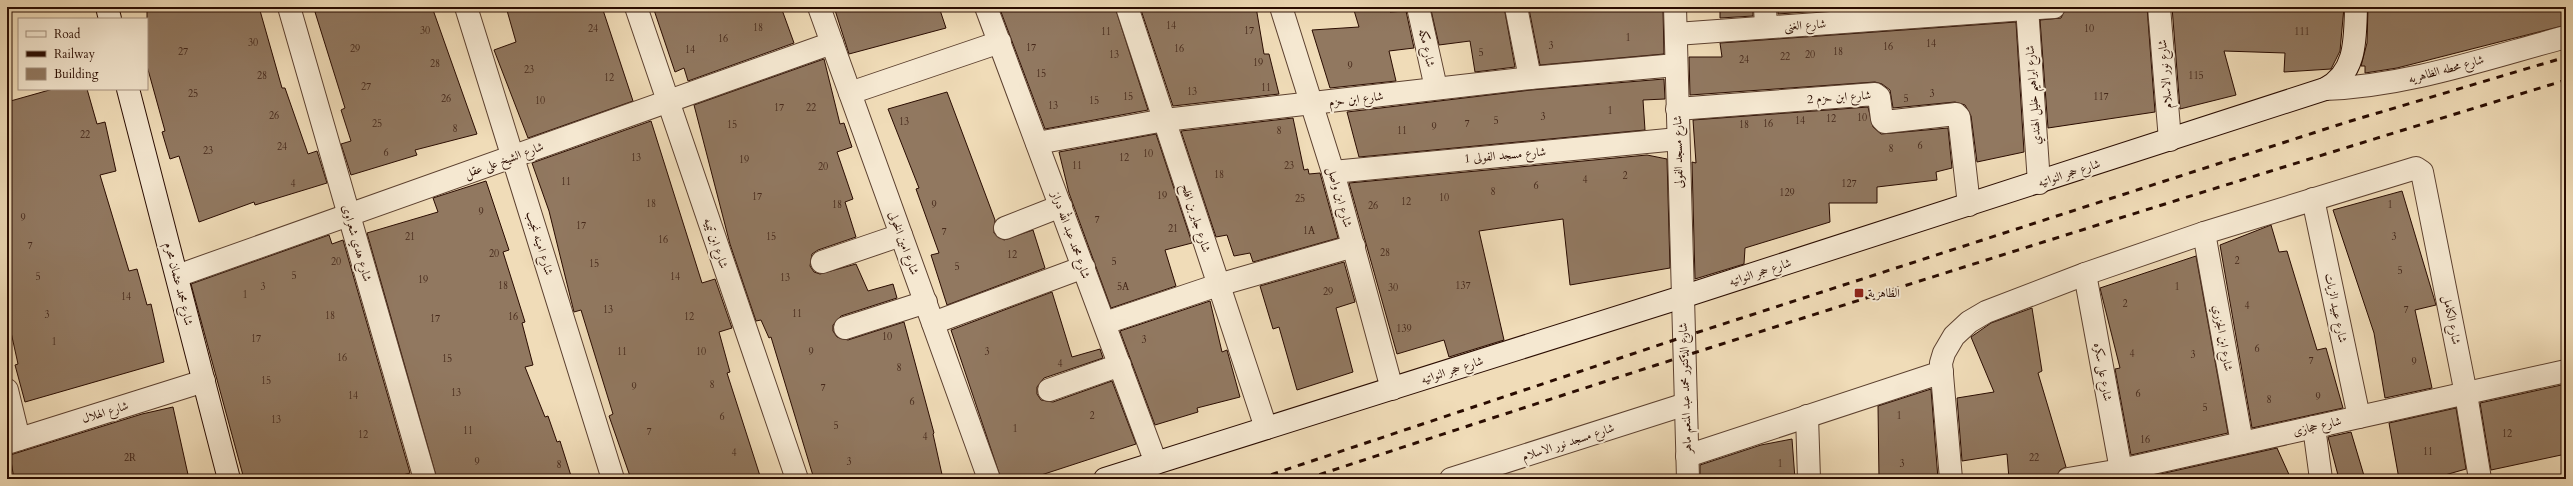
<svg xmlns="http://www.w3.org/2000/svg" width="2573" height="486" font-family="Cardo,Amiri,serif">
  <style>
    .building { fill: #917860; stroke: #2a0c01 }
    .lines { fill: none; stroke-linecap: round; stroke-linejoin: round }
    .street-casing { stroke: #5c402f; stroke-width: 24 }
    .secondary-casing { stroke: #2a0c01; stroke-width: 24 }
    .street { stroke: #f5e8d1; stroke-width: 22 }
    .secondary { stroke: #f5e8d1; stroke-width: 22 }
    .rail { stroke: #2a0c01; stroke-width: 3; stroke-dasharray: 7 7; stroke-linecap: butt }
    .poi-dot { fill: #8f2418; stroke: #f5e8d1; stroke-width: 1.5 }
    .labels { text-anchor: middle; stroke-width: 4; stroke-linejoin: round; paint-order: stroke }
    .number-label { font-size: 10px; fill: #442719 }
    .street-label { font-size: 12px; fill: #2a0c01; stroke: #f5e8d1 }
    .poi-label { font-size: 12px; fill: #2a0c01; stroke: #f5e8d1; text-anchor: start }
  </style>
  <rect width="100%" height="100%" fill="#f0dcb8"/>
  <filter id="stains"><feTurbulence type="fractalNoise" baseFrequency=".005" numOctaves="4"/><feColorMatrix values="0 0 0 0 .2 0 0 0 0 .09 0 0 0 0 .02 0 0 0 .5 -.17"/></filter>
  <radialGradient id="worn" r=".72"><stop offset=".6" stop-color="#630" stop-opacity="0"/><stop offset="1" stop-color="#630" stop-opacity=".3"/></radialGradient>
  <g class="building">
    <polygon points="147,7 259,7 282,88 285,88 308,154 317,151 327,183 255,205 254,202 199,222 179,156 170,159 162,132 165,131 147,66"/>
    <polygon points="329,7 432,7 477,134 415,150 417,155 351,175 341,144 351,141 341,110 345,108 315,12"/>
    <polygon points="506,7 602,7 633,101 528,138 494,50 516,42"/>
    <polygon points="653,7 781,7 794,43 688,81 684,68 675,72"/>
    <polygon points="834,7 939,7 946,28 849,54"/>
    <polygon points="1016,7 1115,7 1148,110 1045,129 1001,12"/>
    <polygon points="1140,7 1256,7 1264,54 1269,54 1279,94 1173,106"/>
    <polygon points="1353,7 1389,7 1390,12 1406,11 1414,48 1389,51 1396,81 1330,88 1312,30 1359,27"/>
    <polygon points="1470,7 1504,7 1515,67 1475,72 1470,41 1439,45 1431,10"/>
    <polygon points="1553,7 1663,9 1664,54 1540,65 1529,9"/>
    <polygon points="1720,7 1753,7 1753,16 1720,18"/>
    <polygon points="1778,7 1818,7 1818,11 1778,14"/>
    <polygon points="2066,7 2147,7 2155,112 2048,128 2040,20 2061,18"/>
    <polygon points="2172,7 2344,7 2340,51 2331,69 2284,72 2285,53 2224,51 2236,95 2180,109"/>
    <polygon points="2368,7 2431,7 2482,11 2481,7 2566,7 2566,25 2397,68 2365,73 2365,66 2361,66 2367,43"/>
    <polygon points="2016,22 2024,152 1977,162 1971,116 1965,105 1955,102 1893,108 1890,90 1882,84 1875,82 1690,95 1689,57 1722,57 1720,43"/>
    <polygon points="824,59 840,124 844,123 852,147 837,152 853,199 845,202 856,237 818,250 812,254 810,266 814,272 820,274 856,264 868,291 893,284 897,298 841,316 833,325 833,331 837,337 848,340 904,322 934,433 933,434 943,479 814,479 771,337 769,338 761,320 756,321 730,244 694,105"/>
    <polygon points="1664,79 1665,99 1643,100 1645,130 1359,157 1347,112 1531,90"/>
    <polygon points="53,89 87,89 97,124 105,122 116,171 100,175 129,271 137,269 147,305 151,304 164,362 25,402 15,365 18,364 7,314 7,102"/>
    <polygon points="947,92 995,220 994,233 1004,240 1033,230 1045,268 947,305 931,255 939,253 916,189 919,188 888,109"/>
    <polygon points="1868,107 1873,127 1881,134 1948,128 1952,168 1936,172 1937,180 1877,187 1877,203 1829,203 1830,222 1745,248 1744,264 1695,279 1692,162 1696,163 1693,120"/>
    <polygon points="1293,118 1304,170 1308,169 1309,174 1320,173 1338,238 1253,262 1250,253 1234,256 1227,235 1216,237 1181,131"/>
    <polygon points="651,121 702,283 715,279 732,328 719,332 730,372 727,373 761,479 631,479 609,416 613,414 581,310 574,312 549,211 532,163"/>
    <polygon points="1156,134 1192,243 1165,250 1176,286 1111,308 1069,193 1059,152"/>
    <polygon points="1647,155 1667,159 1670,268 1570,285 1563,219 1479,231 1504,340 1449,357 1444,340 1397,354 1349,183"/>
    <polygon points="486,181 509,250 503,252 525,322 522,323 533,365 525,367 545,417 548,416 557,442 560,441 572,479 437,479 367,233 438,212 433,198"/>
    <polygon points="2402,191 2436,305 2415,310 2432,388 2385,398 2374,333 2333,210"/>
    <polygon points="2271,225 2279,252 2287,251 2317,350 2326,348 2343,408 2252,428 2220,245"/>
    <polygon points="329,235 332,244 343,240 410,473 389,479 244,479 191,284"/>
    <polygon points="2196,256 2228,433 2131,455 2115,369 2120,368 2100,288"/>
    <polygon points="1344,262 1355,302 1336,308 1353,372 1297,390 1279,327 1273,329 1260,286"/>
    <polygon points="1052,292 1072,357 1100,349 1103,358 1044,378 1037,387 1037,394 1041,400 1053,402 1112,381 1136,444 1029,479 1001,479 951,330"/>
    <polygon points="1210,301 1222,352 1227,350 1240,397 1197,408 1198,412 1155,425 1120,331"/>
    <polygon points="2032,308 2042,371 2038,373 2066,467 2060,470 2056,479 2009,479 2007,454 1962,461 1957,398 1994,392 1971,337 1991,323"/>
    <polygon points="2566,384 2566,454 2491,470 2480,403"/>
    <polygon points="1931,389 1938,479 1879,479 1878,406"/>
    <polygon points="173,407 189,479 14,479 10,455 142,414"/>
    <polygon points="2456,408 2466,469 2431,479 2399,479 2389,423"/>
    <polygon points="2351,432 2365,479 2339,479 2328,437"/>
    <polygon points="1792,439 1795,479 1700,479 1700,465 1761,445"/>
    <polygon points="2277,448 2291,479 2138,479"/>
  </g>
  <g class="lines">
    <defs>
      <g id="street">
        <polyline points="289,7 425,479"/>
        <polyline points="466,7 613,479"/>
        <polyline points="636,7 797,479"/>
        <polyline points="819,7 989,479"/>
        <polyline points="986,7 1156,463"/>
        <polyline points="1127,7 1266,428"/>
        <polyline points="1281,7 1333,172 1392,389"/>
        <polyline points="1418,7 1436,88"/>
        <polyline points="1516,7 1530,78"/>
        <polyline points="1675,7 1688,479"/>
        <polyline points="1765,7 1766,27"/>
        <polyline points="2027,7 2039,183"/>
        <polyline points="2159,7 2170,140"/>
        <polyline points="1676,34 2054,7"/>
        <path d="M2325 89C2408 86 2487 58 2566 37"/>
        <polyline points="850,93 1000,42"/>
        <polyline points="1677,109 1875,94 1879,97 1882,119 1885,122 1956,114 1959,117 1969,205"/>
        <polyline points="1037,143 1165,120 1530,78 1676,65"/>
        <polyline points="1333,172 1678,139"/>
        <polyline points="2313,199 2359,417"/>
        <polyline points="1005,228 1061,206"/>
        <polyline points="2204,233 2242,443"/>
        <polyline points="822,262 901,235"/>
        <polyline points="2085,274 2121,470"/>
        <polyline points="177,276 832,43"/>
        <polyline points="933,323 1084,267"/>
        <polyline points="1105,323 1218,285 1354,246"/>
        <polyline points="845,328 926,302"/>
        <polyline points="7,390 19,439"/>
        <polyline points="1049,390 1120,365"/>
        <polyline points="1807,416 1809,479"/>
        <polyline points="2314,427 2321,479"/>
        <polyline points="7,443 204,381"/>
        <polyline points="1687,456 1942,372"/>
        <polyline points="1451,479 1686,404"/>
        <polyline points="1951,479 1941,363 1944,353 1954,336 1969,322 1986,312 2085,274 2204,233 2416,168 2422,172 2466,394 2480,479"/>
        <polyline points="2068,479 2121,470 2566,371"/>
      </g>
      <g id="secondary">
        <polyline points="107,7 110,19"/>
        <polyline points="128,89 229,479"/>
        <path d="M1105 479 1682 297 2325 89C2357 73 2355 38 2356 7"/>
      </g>
    </defs>
    <use href="#street" class="street-casing"/>
    <use href="#secondary" class="secondary-casing"/>
    <use href="#street" class="street"/>
    <use href="#secondary" class="secondary"/>
    <g class="rail">
      <polyline points="1258,479 1683,337 2344,123 2566,57"/>
      <path d="M1306 479C1725 341 2145 209 2566 80"/>
    </g>
  </g>
  <rect class="poi-dot" x="1854" y="288" width="10" height="10" rx="2"/>
  <g class="labels">
    <g class="number-label">
      <text x="1171" y="29">14</text>
      <text x="758" y="31">18</text>
      <text x="593" y="32">24</text>
      <text x="2089" y="32">10</text>
      <text x="425" y="34">30</text>
      <text x="1249" y="34">17</text>
      <text x="1106" y="35">11</text>
      <text x="2302" y="35">111</text>
      <text x="1628" y="41">1</text>
      <text x="723" y="42">16</text>
      <text x="253" y="46">30</text>
      <text x="1931" y="47">14</text>
      <text x="1551" y="49">3</text>
      <text x="1888" y="50">16</text>
      <text x="1031" y="51">17</text>
      <text x="355" y="52">29</text>
      <text x="1179" y="52">16</text>
      <text x="690" y="53">14</text>
      <text x="183" y="55">27</text>
      <text x="1838" y="55">18</text>
      <text x="1481" y="56">5</text>
      <text x="1114" y="58">13</text>
      <text x="1810" y="58">20</text>
      <text x="1785" y="60">22</text>
      <text x="1744" y="63">24</text>
      <text x="1258" y="66">19</text>
      <text x="435" y="67">28</text>
      <text x="1350" y="69">9</text>
      <text x="529" y="73">23</text>
      <text x="1041" y="77">15</text>
      <text x="262" y="79">28</text>
      <text x="2196" y="79">115</text>
      <text x="609" y="81">12</text>
      <text x="366" y="90">27</text>
      <text x="1266" y="91">11</text>
      <text x="1192" y="95">13</text>
      <text x="193" y="97">25</text>
      <text x="1932" y="97">3</text>
      <text x="1128" y="100">15</text>
      <text x="2101" y="100">117</text>
      <text x="446" y="102">26</text>
      <text x="1906" y="102">5</text>
      <text x="540" y="104">10</text>
      <text x="1094" y="104">15</text>
      <text x="1053" y="109">13</text>
      <text x="779" y="111">17</text>
      <text x="811" y="111">22</text>
      <text x="1610" y="114">1</text>
      <text x="274" y="119">26</text>
      <text x="1543" y="120">3</text>
      <text x="1862" y="121">10</text>
      <text x="1831" y="122">12</text>
      <text x="1496" y="124">5</text>
      <text x="1800" y="124">14</text>
      <text x="904" y="125">13</text>
      <text x="377" y="127">25</text>
      <text x="1467" y="127">7</text>
      <text x="1768" y="127">16</text>
      <text x="732" y="128">15</text>
      <text x="1744" y="128">18</text>
      <text x="1434" y="130">9</text>
      <text x="455" y="132">8</text>
      <text x="1279" y="134">8</text>
      <text x="1402" y="134">11</text>
      <text x="85" y="138">22</text>
      <text x="1920" y="149">6</text>
      <text x="282" y="150">24</text>
      <text x="1891" y="152">8</text>
      <text x="208" y="154">23</text>
      <text x="386" y="156">6</text>
      <text x="1148" y="157">10</text>
      <text x="636" y="161">13</text>
      <text x="1124" y="161">12</text>
      <text x="744" y="163">19</text>
      <text x="1077" y="169">11</text>
      <text x="1289" y="169">23</text>
      <text x="823" y="170">20</text>
      <text x="1219" y="178">18</text>
      <text x="1625" y="179">2</text>
      <text x="1585" y="183">4</text>
      <text x="566" y="185">11</text>
      <text x="293" y="187">4</text>
      <text x="1849" y="187">127</text>
      <text x="1536" y="189">6</text>
      <text x="1493" y="195">8</text>
      <text x="1787" y="196">129</text>
      <text x="1162" y="199">19</text>
      <text x="757" y="200">17</text>
      <text x="1444" y="201">10</text>
      <text x="1300" y="202">25</text>
      <text x="1406" y="205">12</text>
      <text x="651" y="207">18</text>
      <text x="837" y="208">18</text>
      <text x="934" y="208">9</text>
      <text x="2390" y="208">1</text>
      <text x="1373" y="209">26</text>
      <text x="481" y="215">9</text>
      <text x="23" y="221">9</text>
      <text x="1097" y="223">7</text>
      <text x="581" y="229">17</text>
      <text x="1173" y="232">21</text>
      <text x="1309" y="234">1A</text>
      <text x="944" y="235">7</text>
      <text x="410" y="240">21</text>
      <text x="771" y="240">15</text>
      <text x="2394" y="240">3</text>
      <text x="663" y="243">16</text>
      <text x="30" y="249">7</text>
      <text x="1385" y="256">28</text>
      <text x="494" y="257">20</text>
      <text x="1012" y="258">12</text>
      <text x="2237" y="264">2</text>
      <text x="336" y="265">20</text>
      <text x="1114" y="265">5</text>
      <text x="594" y="267">15</text>
      <text x="957" y="270">5</text>
      <text x="2400" y="274">5</text>
      <text x="294" y="279">5</text>
      <text x="38" y="280">5</text>
      <text x="675" y="280">14</text>
      <text x="785" y="281">13</text>
      <text x="423" y="283">19</text>
      <text x="503" y="289">18</text>
      <text x="1463" y="289">137</text>
      <text x="263" y="290">3</text>
      <text x="1123" y="290">5A</text>
      <text x="2177" y="290">1</text>
      <text x="1393" y="291">30</text>
      <text x="1328" y="295">29</text>
      <text x="245" y="298">1</text>
      <text x="126" y="300">14</text>
      <text x="2125" y="307">2</text>
      <text x="2247" y="309">4</text>
      <text x="608" y="313">13</text>
      <text x="2406" y="313">7</text>
      <text x="797" y="317">11</text>
      <text x="47" y="318">3</text>
      <text x="330" y="319">18</text>
      <text x="513" y="320">16</text>
      <text x="689" y="320">12</text>
      <text x="435" y="322">17</text>
      <text x="1404" y="332">139</text>
      <text x="887" y="340">10</text>
      <text x="256" y="342">17</text>
      <text x="1144" y="343">3</text>
      <text x="54" y="345">1</text>
      <text x="2257" y="352">6</text>
      <text x="622" y="355">11</text>
      <text x="701" y="355">10</text>
      <text x="811" y="355">9</text>
      <text x="987" y="355">3</text>
      <text x="2132" y="357">4</text>
      <text x="2193" y="358">3</text>
      <text x="342" y="361">16</text>
      <text x="447" y="362">15</text>
      <text x="2311" y="364">7</text>
      <text x="2414" y="365">9</text>
      <text x="1060" y="367">4</text>
      <text x="899" y="371">8</text>
      <text x="266" y="384">15</text>
      <text x="712" y="388">8</text>
      <text x="634" y="390">9</text>
      <text x="823" y="391">7</text>
      <text x="456" y="396">13</text>
      <text x="2138" y="397">6</text>
      <text x="353" y="399">14</text>
      <text x="2318" y="400">9</text>
      <text x="2269" y="403">8</text>
      <text x="912" y="405">6</text>
      <text x="2205" y="411">5</text>
      <text x="1092" y="419">2</text>
      <text x="1899" y="419">1</text>
      <text x="722" y="420">6</text>
      <text x="276" y="423">13</text>
      <text x="836" y="429">5</text>
      <text x="1015" y="432">1</text>
      <text x="468" y="434">11</text>
      <text x="649" y="435">7</text>
      <text x="2507" y="437">12</text>
      <text x="363" y="438">12</text>
      <text x="925" y="440">4</text>
      <text x="2145" y="443">16</text>
      <text x="2428" y="455">11</text>
      <text x="734" y="456">4</text>
      <text x="130" y="461">2R</text>
      <text x="2034" y="461">22</text>
      <text x="477" y="465">9</text>
      <text x="849" y="465">3</text>
      <text x="1780" y="467">1</text>
      <text x="1902" y="467">3</text>
      <text x="559" y="468">8</text>
    </g>
    <g class="street-label">
      <text transform="translate(1805 25) rotate(-4)" y="4">شارع الغنى</text>
      <text transform="translate(1427 48) rotate(78)" y="4">شارع مكه</text>
      <text transform="translate(2446 69) rotate(-15)" y="4">شارع محطه الظاهريه</text>
      <text transform="translate(2165 74) rotate(-95)" y="4">شارع نور الاسلام</text>
      <text transform="translate(2033 95) rotate(-94)" y="4">شارع ابراهيم خليل الهندي</text>
      <text transform="translate(1839 97) rotate(-4)" y="4">شارع ابن حزم 2</text>
      <text transform="translate(1356 99) rotate(-7)" y="4">شارع ابن حزم</text>
      <text transform="translate(1678 152) rotate(-91)" y="4">شارع مسجد الفولى</text>
      <text transform="translate(1505 155) rotate(-5)" y="4">شارع مسجد الفولى 1</text>
      <text transform="translate(504 160) rotate(-20)" y="4">شارع الشيخ على عقل</text>
      <text transform="translate(2069 173) rotate(-18)" y="4">شارع حجر النواتيه</text>
      <text transform="translate(1340 197) rotate(74)" y="4">شارع ابن واصل</text>
      <text transform="translate(1196 218) rotate(72)" y="4">شارع جابر بن افلح</text>
      <text transform="translate(1071 235) rotate(70)" y="4">شارع محمد عبد الله دراز</text>
      <text transform="translate(357 243) rotate(74)" y="4">شارع هدي شعراوى</text>
      <text transform="translate(540 243) rotate(73)" y="4">شارع امينه نجيب</text>
      <text transform="translate(716 243) rotate(71)" y="4">شارع ابن تيميه</text>
      <text transform="translate(904 243) rotate(70)" y="4">شارع امين الخولى</text>
      <text transform="translate(1760 272) rotate(-18)" y="4">شارع حجر النواتيه</text>
      <text transform="translate(179 284) rotate(76)" y="4">شارع محمد عثمان محرم</text>
      <text transform="translate(2336 308) rotate(78)" y="4">شارع عبيد الزيات</text>
      <text transform="translate(2452 320) rotate(79)" y="4">شارع الكامل</text>
      <text transform="translate(2223 338) rotate(80)" y="4">شارع ابن الجزري</text>
      <text transform="translate(1452 370) rotate(-18)" y="4">شارع حجر النواتيه</text>
      <text transform="translate(2103 372) rotate(80)" y="4">شارع على سكره</text>
      <text transform="translate(1685 388) rotate(-92)" y="4">شارع الدكتور محمد عبد المنعم ماهر</text>
      <text transform="translate(105 412) rotate(-17)" y="4">شارع الهلال</text>
      <text transform="translate(2317 426) rotate(-13)" y="4">شارع حجازى</text>
      <text transform="translate(1568 442) rotate(-18)" y="4">شارع مسجد نور الاسلام</text>
    </g>
    <g class="poi-label">
      <text x="1868" y="297">الظاهرية</text>
    </g>
  </g>
  <rect width="2573" height="486" fill="none" stroke="#f0dcb8" stroke-width="24"/>
  <rect x="8" y="8" width="2557" height="470" fill="none" stroke="#2a0c01" stroke-width="2"/>
  <rect x="12" y="12" width="2549" height="462" fill="none" stroke="#2a0c01"/>
  <rect x="18" y="18" width="130" height="72" fill="#f5e8d1" stroke="#a4907e"/>
  <rect x="26" y="31" width="20" height="6" fill="#f5e8d1" stroke="#a4907e"/>
  <text x="54" y="38" font-size="12" fill="#2a0c01">Road</text>
  <rect x="26" y="51" width="20" height="6" fill="#2a0c01" stroke="#a4907e"/>
  <text x="54" y="58" font-size="12" fill="#2a0c01">Railway</text>
  <rect x="26" y="68" width="20" height="12" fill="#917860" stroke="#a4907e"/>
  <text x="54" y="78" font-size="12" fill="#2a0c01">Building</text>
  <rect width="100%" height="100%" filter="url(#stains)"/>
  <rect width="100%" height="100%" fill="url(#worn)"/>
</svg>
